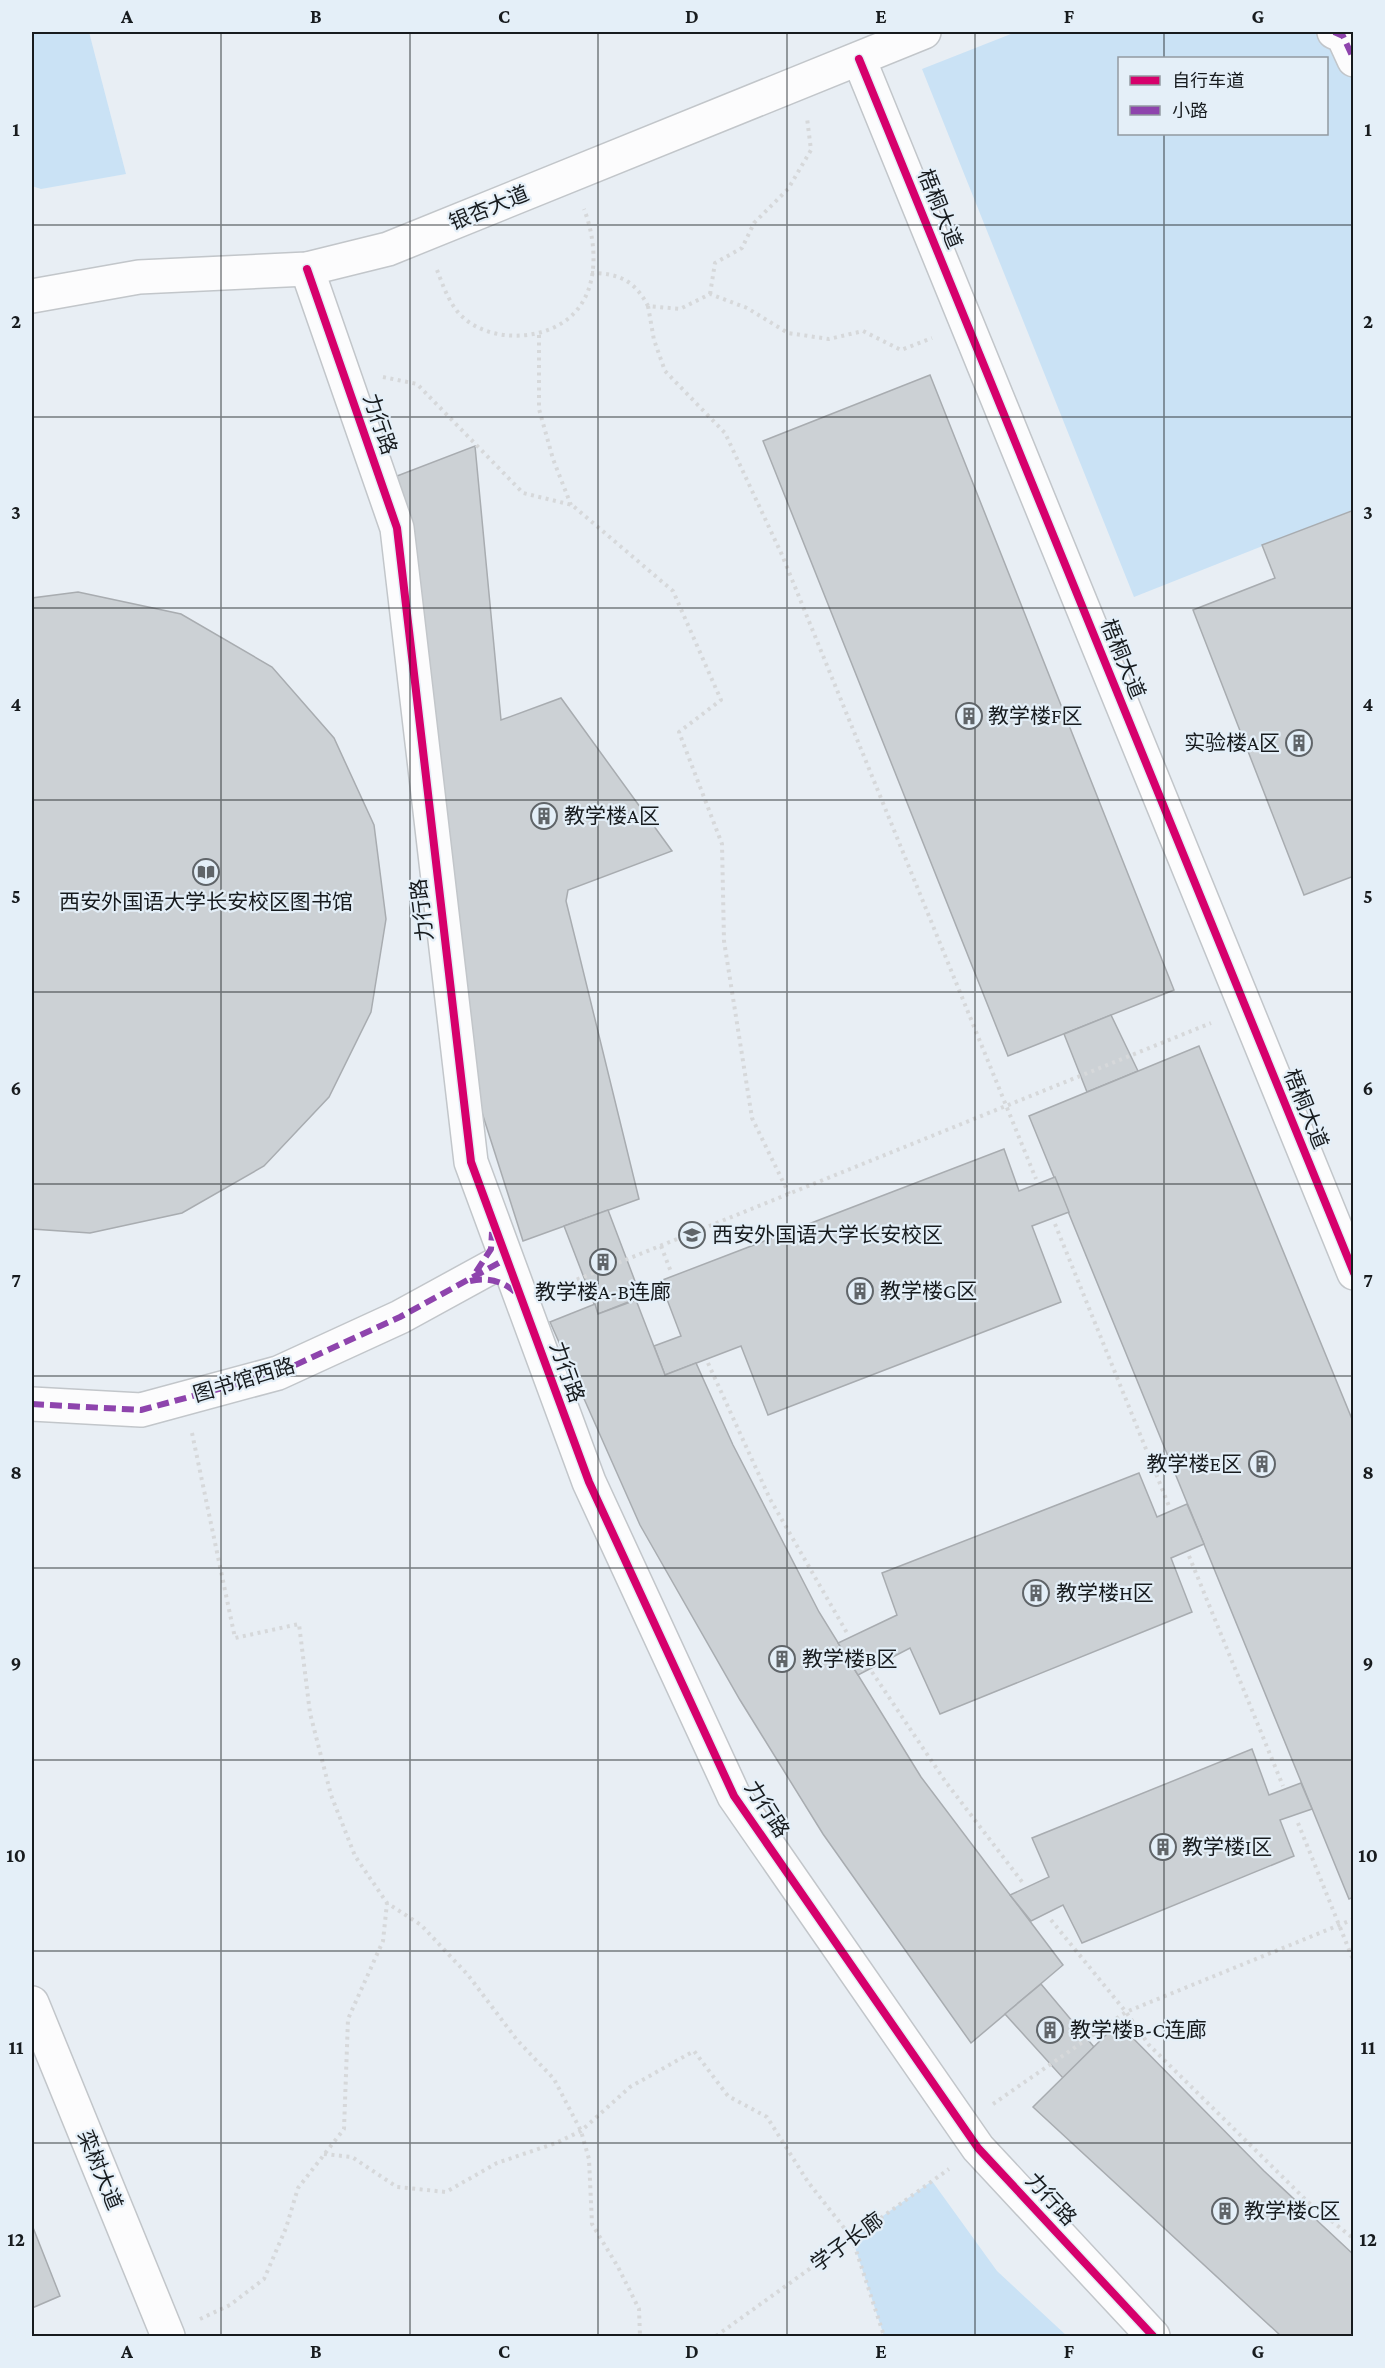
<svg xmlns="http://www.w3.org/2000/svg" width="1385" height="2368" font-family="'Crimson Pro','Noto Sans SC',serif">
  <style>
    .green { fill: #cae2f5; fill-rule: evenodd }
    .building { fill: #ccd1d5; stroke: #a8acb0; stroke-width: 1.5 }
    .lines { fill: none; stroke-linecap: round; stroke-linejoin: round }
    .street-casing { stroke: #c2c6ca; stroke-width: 36 }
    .path { stroke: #d6d8da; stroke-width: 4; stroke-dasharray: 3 4.5; stroke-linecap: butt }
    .street { stroke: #fcfcfd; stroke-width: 33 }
    .quiet { stroke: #8e44ad; stroke-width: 6; stroke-dasharray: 12 6; stroke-linecap: butt }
    .cycleway-casing { stroke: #e4eff8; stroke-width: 11 }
    .cycleway { stroke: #d6006c; stroke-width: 8 }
    .grid { fill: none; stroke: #171b1e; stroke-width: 1.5; stroke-opacity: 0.55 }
    .labels { text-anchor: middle; stroke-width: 4.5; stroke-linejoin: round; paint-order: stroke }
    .street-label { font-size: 21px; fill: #171b1e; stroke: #e4eff8 }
    .poi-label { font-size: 21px; fill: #171b1e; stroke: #e4eff8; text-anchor: start }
    .neatline { fill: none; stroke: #171b1e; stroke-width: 2 }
    .grid-label { font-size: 20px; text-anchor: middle; font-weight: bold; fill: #171b1e }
  </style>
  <rect width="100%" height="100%" fill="#e8eef4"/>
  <g class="green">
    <polygon points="32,32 89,32 126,174 41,189 32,186"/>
    <path d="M1016 32H1353V510L1134 597 922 69ZM1120 58H1326V134H1120Z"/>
    <polygon points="932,2181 997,2271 1067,2336 884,2336 852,2238"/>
  </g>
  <g class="building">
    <polygon points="930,375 1174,990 1008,1056 763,441"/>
    <polygon points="475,446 501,720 561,698 672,851 568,890 566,901 639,1199 523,1241 454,1025 439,781 397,476"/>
    <polygon points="1354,510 1354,876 1304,895 1193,610 1275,578 1262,545"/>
    <polygon points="78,592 181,614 272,667 334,738 374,825 386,919 371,1012 329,1097 264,1166 182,1213 90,1233 32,1229 32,598"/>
    <polygon points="1111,1015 1138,1071 1087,1092 1064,1034"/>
    <polygon points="1199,1046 1354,1424 1354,1897 1349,1899 1029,1116"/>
    <polygon points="1004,1149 1019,1191 1055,1177 1069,1212 1032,1226 1061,1302 768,1415 741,1346 665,1375 654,1346 681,1336 660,1281"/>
    <polygon points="608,1210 641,1297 598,1314 564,1226"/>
    <polygon points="636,1300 665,1375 696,1363 733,1445 819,1612 921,1777 1063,1965 971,2043 823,1834 740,1700 640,1525 550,1322 595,1304 598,1314"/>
    <polygon points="1139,1473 1157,1517 1187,1504 1204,1544 1171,1558 1192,1612 940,1714 910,1648 858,1675 838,1643 897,1615 882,1573"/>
    <polygon points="1252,1749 1269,1795 1301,1783 1312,1809 1280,1820 1294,1856 1082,1943 1063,1905 1031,1921 1010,1895 1049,1877 1032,1838"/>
    <polygon points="1041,1984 1094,2047 1063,2078 1005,2014"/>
    <polygon points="1118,2023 1264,2171 1354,2255 1354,2336 1281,2336 1033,2107"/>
    <polygon points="32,2225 60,2296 32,2308"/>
  </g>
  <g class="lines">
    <defs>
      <g id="street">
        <polyline points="1334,32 1343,36 1354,60"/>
        <polyline points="859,59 1354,1273"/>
        <polyline points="307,269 397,528 471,1162 589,1482 734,1796 978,2148 1153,2336"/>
        <polyline points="32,296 139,277 307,269 388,249 924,32"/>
        <polyline points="32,1404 141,1410 278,1373 400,1317 506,1259"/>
        <polyline points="32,2003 168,2336"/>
      </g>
    </defs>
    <use href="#street" class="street-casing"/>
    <g class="path">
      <path d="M437 270C442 283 448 300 457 311 486 347 558 343 582 303 599 276 595 237 584 209"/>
      <path d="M591 273C619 273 635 281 648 306L680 309 710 294 747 308 788 333 829 339 863 331 901 350 932 338"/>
      <polyline points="710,294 715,263 742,248 754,223 788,189 811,150 807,118"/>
      <polyline points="648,306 654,340 665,371 725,433 782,555 1036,1179"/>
      <polyline points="539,335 539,409 553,459 571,505"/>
      <polyline points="383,377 417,384 523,493 572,505 673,591 721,700 679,732 722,844 724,941 752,1118 789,1194"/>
      <polyline points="1055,1224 1169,1506"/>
      <polyline points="661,1246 671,1272"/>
      <polyline points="556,1288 1211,1023"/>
      <polyline points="708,1363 770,1499 847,1633"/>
      <polyline points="192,1433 235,1638 299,1624 310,1713 331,1795 355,1856 387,1903 421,1925 468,1975 517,2040 554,2079 581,2131 589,2159 592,2224 618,2267 639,2309 640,2336"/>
      <polyline points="1189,1556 1283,1786"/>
      <polyline points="872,1672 945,1781 1023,1883"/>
      <polyline points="1298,1823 1354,1962"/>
      <polyline points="1051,1920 1126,2012 1149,2045 1308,2202 1354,2239"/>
      <polyline points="993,2104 1126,2012 1354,1919"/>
      <polyline points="324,2154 352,2157 397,2187 446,2192 497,2163 556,2143 581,2131 630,2087 694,2051 728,2096 767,2117 808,2182 852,2238 884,2336"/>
      <polyline points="200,2319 230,2305 264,2279 286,2228 298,2188 344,2129 348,2019 383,1941 387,1903"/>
      <polyline points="107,2336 119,2336"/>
      <polyline points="716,2336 949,2169"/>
    </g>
    <use href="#street" class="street"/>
    <g class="quiet">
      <polyline points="1334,32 1343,36 1354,60"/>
      <polyline points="476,1272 491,1249 492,1232"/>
      <path d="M470 1281C488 1277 504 1281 517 1294"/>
      <polyline points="32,1404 141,1410 278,1373 400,1317 506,1259"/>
    </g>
    <defs>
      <g id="cycleway">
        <polyline points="859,59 1354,1273"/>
        <polyline points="307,269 397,528 471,1162 589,1482 734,1796 978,2148 1153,2336"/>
      </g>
    </defs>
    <use href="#cycleway" class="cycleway-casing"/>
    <use href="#cycleway" class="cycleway"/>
  </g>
  <path class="grid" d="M221 32V2336M410 32V2336M598 32V2336M787 32V2336M975 32V2336M1164 32V58M1164 134V2336M32 225H1354M32 417H1354M32 608H1354M32 800H1354M32 992H1354M32 1184H1354M32 1376H1354M32 1568H1354M32 1760H1354M32 1951H1354M32 2143H1354"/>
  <defs>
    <symbol id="building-ring" viewBox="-11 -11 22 22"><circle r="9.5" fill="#e4eff8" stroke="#606569" stroke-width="1.5"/><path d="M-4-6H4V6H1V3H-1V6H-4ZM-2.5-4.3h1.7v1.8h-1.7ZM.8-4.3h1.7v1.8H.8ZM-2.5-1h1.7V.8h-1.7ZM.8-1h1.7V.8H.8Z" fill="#606569"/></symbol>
    <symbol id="library-ring" viewBox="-11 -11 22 22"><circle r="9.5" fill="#e4eff8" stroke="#606569" stroke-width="1.5"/><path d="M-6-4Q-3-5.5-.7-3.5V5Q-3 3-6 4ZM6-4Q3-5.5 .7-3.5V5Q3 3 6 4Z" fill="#606569"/></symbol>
    <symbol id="university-ring" viewBox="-11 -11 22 22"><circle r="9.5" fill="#e4eff8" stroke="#606569" stroke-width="1.5"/><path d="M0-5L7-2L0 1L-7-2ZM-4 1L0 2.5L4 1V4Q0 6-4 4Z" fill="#606569"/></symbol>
  </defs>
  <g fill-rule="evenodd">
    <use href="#building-ring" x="954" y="701" width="30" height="30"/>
    <use href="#building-ring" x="1284" y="728" width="30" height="30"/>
    <use href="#building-ring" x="529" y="801" width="30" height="30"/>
    <use href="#library-ring" x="191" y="857" width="30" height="30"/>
    <use href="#university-ring" x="677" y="1220" width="30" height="30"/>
    <use href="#building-ring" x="588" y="1247" width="30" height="30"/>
    <use href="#building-ring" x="845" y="1276" width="30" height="30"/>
    <use href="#building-ring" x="1247" y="1449" width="30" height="30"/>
    <use href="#building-ring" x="1021" y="1578" width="30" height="30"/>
    <use href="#building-ring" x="767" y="1644" width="30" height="30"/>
    <use href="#building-ring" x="1148" y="1832" width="30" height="30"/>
    <use href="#building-ring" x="1035" y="2015" width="30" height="30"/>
    <use href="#building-ring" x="1210" y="2196" width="30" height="30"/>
  </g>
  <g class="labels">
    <g class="street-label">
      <text transform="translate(489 208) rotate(-22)" y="7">银杏大道</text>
      <text transform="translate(940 209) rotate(68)" y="7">梧桐大道</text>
      <text transform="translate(380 424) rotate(71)" y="7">力行路</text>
      <text transform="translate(1123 659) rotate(68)" y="7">梧桐大道</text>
      <text transform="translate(422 910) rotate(-97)" y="7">力行路</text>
      <text transform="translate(1306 1109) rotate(68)" y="7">梧桐大道</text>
      <text transform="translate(567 1372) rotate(70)" y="7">力行路</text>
      <text transform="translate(244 1380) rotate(-17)" y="7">图书馆西路</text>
      <text transform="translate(767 1809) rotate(57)" y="7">力行路</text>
      <text transform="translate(100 2170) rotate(68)" y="7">栾树大道</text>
      <text transform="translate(1051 2199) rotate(47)" y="7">力行路</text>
      <text transform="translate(847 2242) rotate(-36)" y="7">学子长廊</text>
    </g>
    <g class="poi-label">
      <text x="988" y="723">教学楼F区</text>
      <text x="1280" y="750" text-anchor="end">实验楼A区</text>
      <text x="564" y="823">教学楼A区</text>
      <text x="206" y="909" text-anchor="middle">西安外国语大学长安校区图书馆</text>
      <text x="712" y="1242">西安外国语大学长安校区</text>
      <text x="880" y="1298">教学楼G区</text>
      <text x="603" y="1299" text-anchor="middle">教学楼A-B连廊</text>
      <text x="1242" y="1471" text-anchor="end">教学楼E区</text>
      <text x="1056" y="1600">教学楼H区</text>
      <text x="802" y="1666">教学楼B区</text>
      <text x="1182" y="1854">教学楼I区</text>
      <text x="1070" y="2037">教学楼B-C连廊</text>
      <text x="1244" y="2218">教学楼C区</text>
    </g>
  </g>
  <rect width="1385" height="2368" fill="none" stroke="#e4eff8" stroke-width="66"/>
  <rect x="1118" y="57" width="210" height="78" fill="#e4eff8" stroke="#929aa1" stroke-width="1.5"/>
  <rect x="1130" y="76" width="30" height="9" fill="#d6006c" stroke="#929aa1" stroke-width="1.5"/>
  <text x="1172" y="87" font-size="18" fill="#171b1e">自行车道</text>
  <rect x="1130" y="106" width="30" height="9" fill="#8e44ad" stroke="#929aa1" stroke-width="1.5"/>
  <text x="1172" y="117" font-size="18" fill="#171b1e">小路</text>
  <rect x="33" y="33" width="1319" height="2302" class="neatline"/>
  <g class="grid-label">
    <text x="127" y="23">A</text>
    <text x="316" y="23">B</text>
    <text x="504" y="23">C</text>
    <text x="692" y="23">D</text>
    <text x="881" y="23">E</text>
    <text x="1069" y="23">F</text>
    <text x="1258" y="23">G</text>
    <text x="16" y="136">1</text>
    <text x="1368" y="136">1</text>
    <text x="16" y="328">2</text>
    <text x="1368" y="328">2</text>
    <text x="16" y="519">3</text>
    <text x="1368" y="519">3</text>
    <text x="16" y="711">4</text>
    <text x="1368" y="711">4</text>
    <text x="16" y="903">5</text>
    <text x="1368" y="903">5</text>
    <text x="16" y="1095">6</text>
    <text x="1368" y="1095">6</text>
    <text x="16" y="1287">7</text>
    <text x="1368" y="1287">7</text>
    <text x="16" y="1479">8</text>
    <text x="1368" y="1479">8</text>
    <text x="16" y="1670">9</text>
    <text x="1368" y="1670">9</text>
    <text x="16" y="1862">10</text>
    <text x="1368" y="1862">10</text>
    <text x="16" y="2054">11</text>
    <text x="1368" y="2054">11</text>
    <text x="16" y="2246">12</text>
    <text x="1368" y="2246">12</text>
    <text x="127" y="2358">A</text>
    <text x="316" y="2358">B</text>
    <text x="504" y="2358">C</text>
    <text x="692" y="2358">D</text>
    <text x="881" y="2358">E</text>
    <text x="1069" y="2358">F</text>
    <text x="1258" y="2358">G</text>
  </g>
</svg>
